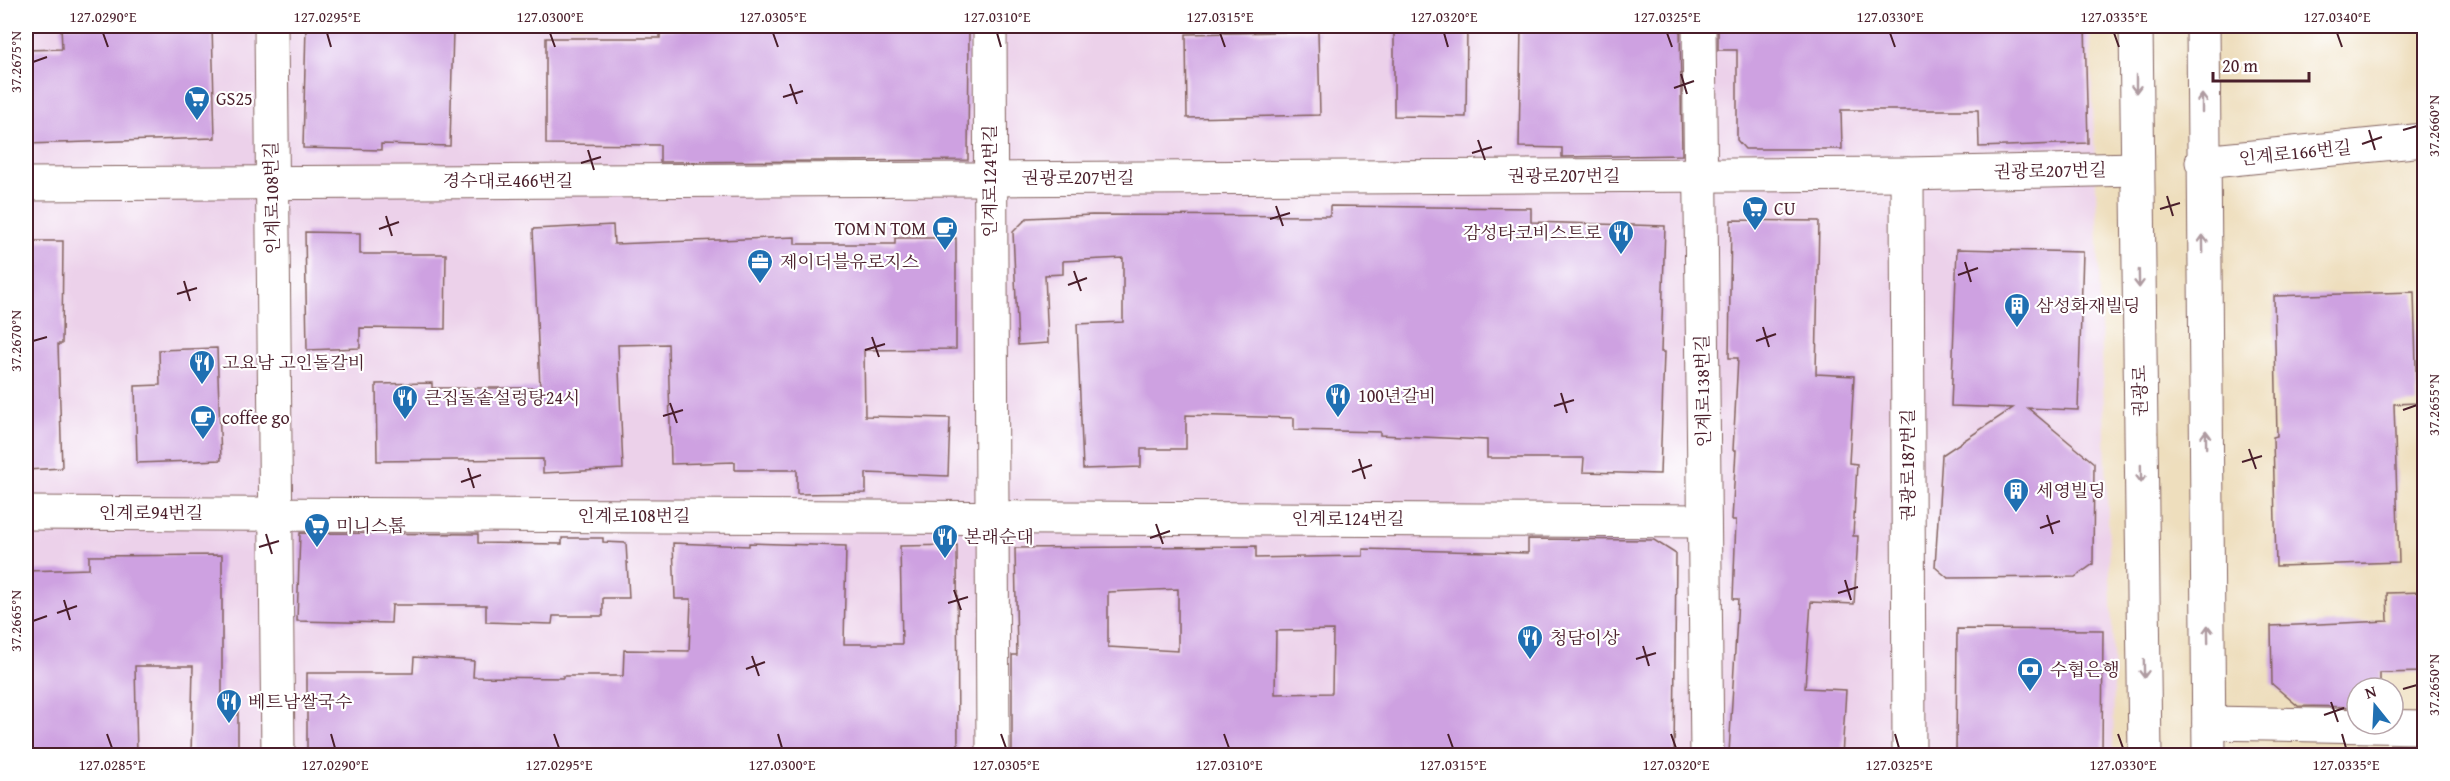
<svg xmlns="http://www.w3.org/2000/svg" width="2450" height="781" font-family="'Gentium Book Plus','Noto Serif KR',serif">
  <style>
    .built { fill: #ecd1ea }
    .building { fill: #cea1e1; fill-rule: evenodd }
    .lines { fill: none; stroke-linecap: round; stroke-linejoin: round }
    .minor-casing { stroke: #83625e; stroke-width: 35 }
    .tertiary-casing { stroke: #83625e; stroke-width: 35 }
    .minor { stroke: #fff; stroke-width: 33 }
    .tertiary { stroke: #fff; stroke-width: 33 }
    .oneway { stroke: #ae9aa0 }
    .ticks { fill: none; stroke: #4a1f2b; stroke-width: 2 }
    .labels { text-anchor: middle; stroke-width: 4.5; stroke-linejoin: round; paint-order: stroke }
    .poi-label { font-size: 18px; fill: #4a1f2b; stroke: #fff; text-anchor: start }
    .street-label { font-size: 18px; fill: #4a1f2b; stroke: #fff }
    .neatline { fill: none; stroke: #4a1f2b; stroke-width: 2 }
    .ticks-label { font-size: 15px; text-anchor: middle; fill: #4a1f2b }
  </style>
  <rect width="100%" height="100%" fill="#fff"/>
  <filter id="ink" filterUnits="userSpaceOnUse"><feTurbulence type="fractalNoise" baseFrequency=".0167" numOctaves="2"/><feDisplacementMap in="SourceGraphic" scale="12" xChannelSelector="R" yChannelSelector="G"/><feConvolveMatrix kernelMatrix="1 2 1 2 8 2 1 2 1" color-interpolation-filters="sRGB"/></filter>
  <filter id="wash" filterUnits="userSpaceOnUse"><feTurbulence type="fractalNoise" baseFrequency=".008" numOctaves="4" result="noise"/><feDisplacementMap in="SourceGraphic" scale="24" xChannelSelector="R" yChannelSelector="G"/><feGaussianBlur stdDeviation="1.35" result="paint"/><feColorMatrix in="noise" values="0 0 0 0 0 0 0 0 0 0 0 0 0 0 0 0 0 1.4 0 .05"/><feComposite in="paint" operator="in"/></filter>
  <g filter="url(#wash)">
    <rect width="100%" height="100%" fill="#eedebd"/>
    <g class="built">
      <polygon points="26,26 2090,26 2114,682 2113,755 26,755"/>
      <polygon points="2260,750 2424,751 2424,755 2254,755"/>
    </g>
    <g id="blocks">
      <g class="building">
        <polygon points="61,26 212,26 215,138 26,144 26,50 62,49"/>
        <polygon points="306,26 383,26 383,27 453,29 450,146 381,144 381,150 303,148"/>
        <polygon points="1394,26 1467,26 1466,117 1394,116"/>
        <polygon points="1521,26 1680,26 1682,155 1562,157 1562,148 1519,147"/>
        <polygon points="1718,26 2085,26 2088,143 1979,147 1978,110 1841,110 1842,149 1745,149 1737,140 1737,50 1718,50"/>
        <polygon points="660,30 969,30 968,160 660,162 660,145 546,144 546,38 660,38"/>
        <polygon points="1318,31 1320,115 1187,118 1186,34"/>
        <polygon points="1330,206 1531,208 1531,222 1665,226 1661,352 1664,352 1660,474 1583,472 1584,458 1487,458 1487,440 1380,435 1380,432 1294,430 1294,418 1186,415 1186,449 1141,449 1141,467 1083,469 1077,324 1123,322 1123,258 1063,261 1063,274 1045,275 1048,343 1018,345 1013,232 1027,218 1092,215 1330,216"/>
        <polygon points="1731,220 1819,221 1816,374 1854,376 1849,463 1857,464 1853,536 1858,536 1854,604 1811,602 1805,688 1846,690 1842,756 1729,753 1738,599 1733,599 1736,520 1732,520 1736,450 1733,450 1738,358 1729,358"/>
        <polygon points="613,225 614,244 795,237 795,244 895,244 895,238 956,238 956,349 864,350 865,416 950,418 948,476 866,473 866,493 797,494 797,470 735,470 735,462 671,464 668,344 618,345 623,469 543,473 543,459 377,461 376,384 432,383 432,388 540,388 533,229"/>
        <polygon points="305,232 360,233 360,254 446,254 445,329 360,328 360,348 307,350"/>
        <polygon points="26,241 63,241 62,344 58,344 62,468 26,470"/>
        <polygon points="1957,249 2083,252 2078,410 2028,408 2094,463 2093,564 2075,577 1948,578 1935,567 1942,455 2013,408 1951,406"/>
        <polygon points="2414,292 2417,403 2394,404 2399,562 2276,566 2273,437 2277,436 2274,296"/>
        <polygon points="217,348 221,460 137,463 135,386 160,385 159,350"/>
        <polygon points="300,533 478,534 478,543 562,544 562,538 603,538 603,542 626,543 629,598 603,598 603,616 553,616 552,624 486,622 486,605 392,605 391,623 297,621"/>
        <path d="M1528 539 1654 540 1676 554 1674 756H1012V655H1017L1015 548 1256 546V558L1363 556V549L1528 553ZM1178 589V651L1108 647V592ZM1333 630 1332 693 1275 694 1276 631Z"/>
        <polygon points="673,543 749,546 749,543 846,546 844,644 902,644 900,546 957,545 958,756 307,754 307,673 413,673 414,657 474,661 473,677 563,678 563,676 623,676 624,650 689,651 691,599 675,599"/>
        <polygon points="222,555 222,708 238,708 238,756 191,756 193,666 135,666 137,756 26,756 26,571 89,569 89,556"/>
        <polygon points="2424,592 2424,672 2380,673 2380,688 2357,688 2357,707 2298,706 2272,684 2271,626 2388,621 2387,593"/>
        <polygon points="1957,629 2103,630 2102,756 1956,756"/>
      </g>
    </g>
  </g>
  <g filter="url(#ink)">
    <use href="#blocks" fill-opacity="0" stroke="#83625e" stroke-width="1.5"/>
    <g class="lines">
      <defs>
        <g id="minor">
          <polyline points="271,26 278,756"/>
          <polyline points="990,26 993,756"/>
          <polyline points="1699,26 1707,756"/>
          <polyline points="2202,162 2424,140"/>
          <polyline points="1907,174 1909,756"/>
          <polyline points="26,184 1907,174 2137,169"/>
          <polyline points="26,513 1704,521"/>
          <polyline points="2209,723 2424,727"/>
        </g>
        <g id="tertiary">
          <polyline points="2136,26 2145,756"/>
          <polyline points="2203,26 2209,756"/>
        </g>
      </defs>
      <use href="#minor" class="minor-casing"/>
      <use href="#tertiary" class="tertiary-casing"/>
      <use href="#minor" class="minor"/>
      <use href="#tertiary" class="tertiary"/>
    </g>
    <defs><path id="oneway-shaft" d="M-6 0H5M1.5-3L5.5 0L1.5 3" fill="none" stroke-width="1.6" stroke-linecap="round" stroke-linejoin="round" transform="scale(1.5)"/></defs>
    <g class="oneway">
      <use href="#oneway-shaft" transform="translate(2136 84) rotate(90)"/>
      <use href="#oneway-shaft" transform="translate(2202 103) rotate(-90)"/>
      <use href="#oneway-shaft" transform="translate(2203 244) rotate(-91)"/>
      <use href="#oneway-shaft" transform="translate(2139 279) rotate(89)"/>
      <use href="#oneway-shaft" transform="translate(2206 439) rotate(-91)"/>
      <use href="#oneway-shaft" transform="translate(2141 474) rotate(89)"/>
      <use href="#oneway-shaft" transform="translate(2208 634) rotate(-91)"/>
      <use href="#oneway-shaft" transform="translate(2144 669) rotate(89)"/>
    </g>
  </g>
  <path class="ticks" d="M103 33 108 47M327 33 331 47M550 33 555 47M773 33 778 47M997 33 1001 47M1220 33 1225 47M1444 33 1448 47M1667 33 1672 47M1890 33 1895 47M2114 33 2119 47M2337 33 2342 47M33 62 47 57M1681 74 1687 94M790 84 797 104M1674 88 1694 81M783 97 803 91M2369 130 2375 150M2403 130 2417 126M1478 140 1485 160M2362 144 2382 137M588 150 594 170M1472 153 1492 147M581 163 601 157M2167 196 2173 216M1276 206 1283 226M2160 209 2180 203M386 216 392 236M1270 219 1290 213M379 229 399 222M1965 262 1971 282M1074 271 1081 291M1958 275 1978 268M184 281 190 301M1068 285 1087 278M177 294 197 288M1763 327 1769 347M872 337 879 357M33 341 47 337M1756 341 1776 334M865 350 885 344M1561 393 1567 413M670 403 677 423M1554 406 1574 400M2403 410 2417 405M663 416 683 410M2249 449 2256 469M1359 459 1365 479M2242 462 2262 456M468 468 474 488M1352 472 1372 465M461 482 481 475M2047 515 2053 534M1156 524 1163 544M2040 528 2060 521M266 534 272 554M1150 538 1170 531M259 547 279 541M1845 580 1851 600M954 590 961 610M1838 593 1858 587M64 600 70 620M948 603 968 597M57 613 77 606M33 621 47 616M1643 646 1649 666M752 656 759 676M1636 659 1656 653M746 669 765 662M2403 689 2417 685M2331 702 2338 722M2324 715 2344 708M107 734 112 748M331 734 335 748M554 734 559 748M778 734 782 748M1001 734 1006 748M1224 734 1229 748M1448 734 1453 748M1671 734 1676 748M1895 734 1899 748M2118 734 2123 748M2342 734 2346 748"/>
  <defs>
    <symbol id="supermarket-pin" viewBox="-11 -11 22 30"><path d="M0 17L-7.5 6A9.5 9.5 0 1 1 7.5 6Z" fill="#1f6fb2" stroke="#fff"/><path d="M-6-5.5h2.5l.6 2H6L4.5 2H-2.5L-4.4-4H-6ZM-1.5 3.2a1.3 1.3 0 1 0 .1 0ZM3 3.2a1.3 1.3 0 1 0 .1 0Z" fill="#fff"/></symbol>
    <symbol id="cafe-pin" viewBox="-11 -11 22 30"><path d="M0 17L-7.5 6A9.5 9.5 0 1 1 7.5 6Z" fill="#1f6fb2" stroke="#fff"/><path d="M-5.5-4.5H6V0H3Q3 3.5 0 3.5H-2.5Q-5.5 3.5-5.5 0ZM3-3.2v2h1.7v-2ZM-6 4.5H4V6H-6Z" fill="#fff"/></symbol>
    <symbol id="restaurant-pin" viewBox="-11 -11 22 30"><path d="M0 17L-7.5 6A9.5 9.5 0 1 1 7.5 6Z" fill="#1f6fb2" stroke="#fff"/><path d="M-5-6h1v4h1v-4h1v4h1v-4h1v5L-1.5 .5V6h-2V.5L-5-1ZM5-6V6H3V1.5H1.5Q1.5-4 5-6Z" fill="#fff"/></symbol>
    <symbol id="office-pin" viewBox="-11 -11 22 30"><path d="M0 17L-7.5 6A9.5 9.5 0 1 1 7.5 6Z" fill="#1f6fb2" stroke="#fff"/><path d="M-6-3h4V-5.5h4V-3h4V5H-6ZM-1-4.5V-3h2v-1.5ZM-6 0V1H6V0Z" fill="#fff"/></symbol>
    <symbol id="building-pin" viewBox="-11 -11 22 30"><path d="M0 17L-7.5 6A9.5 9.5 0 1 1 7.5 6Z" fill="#1f6fb2" stroke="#fff"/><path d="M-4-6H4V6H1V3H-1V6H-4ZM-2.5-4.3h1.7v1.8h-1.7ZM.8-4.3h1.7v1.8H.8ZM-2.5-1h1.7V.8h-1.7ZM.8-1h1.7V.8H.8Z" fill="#fff"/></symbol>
    <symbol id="bank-pin" viewBox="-11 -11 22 30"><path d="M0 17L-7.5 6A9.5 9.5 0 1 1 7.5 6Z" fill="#1f6fb2" stroke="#fff"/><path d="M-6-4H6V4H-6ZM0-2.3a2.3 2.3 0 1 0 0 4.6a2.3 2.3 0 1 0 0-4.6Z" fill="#fff"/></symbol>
  </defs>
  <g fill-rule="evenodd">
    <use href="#supermarket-pin" x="182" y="84" width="30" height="40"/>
    <use href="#supermarket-pin" x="1740" y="194" width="30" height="40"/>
    <use href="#cafe-pin" x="930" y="214" width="30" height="40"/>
    <use href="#restaurant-pin" x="1606" y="218" width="30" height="40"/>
    <use href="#office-pin" x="745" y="247" width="30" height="40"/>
    <use href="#building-pin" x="2002" y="291" width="30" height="40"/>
    <use href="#restaurant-pin" x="187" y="348" width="30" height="40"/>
    <use href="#restaurant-pin" x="1323" y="381" width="30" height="40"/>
    <use href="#restaurant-pin" x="390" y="383" width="30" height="40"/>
    <use href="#cafe-pin" x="188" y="403" width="30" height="40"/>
    <use href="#building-pin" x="2001" y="476" width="30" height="40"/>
    <use href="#supermarket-pin" x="302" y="511" width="30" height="40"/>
    <use href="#restaurant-pin" x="930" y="522" width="30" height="40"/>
    <use href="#restaurant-pin" x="1515" y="623" width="30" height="40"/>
    <use href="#bank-pin" x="2015" y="655" width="30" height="40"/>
    <use href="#restaurant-pin" x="214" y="687" width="30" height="40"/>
  </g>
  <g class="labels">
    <g class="poi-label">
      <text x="216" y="105">GS25</text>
      <text x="1774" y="215">CU</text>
      <text x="926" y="235" text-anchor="end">TOM N TOM</text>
      <text x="1602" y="239" text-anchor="end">감성타코비스트로</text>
      <text x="780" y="268">제이더블유로지스</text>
      <text x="2036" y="312">삼성화재빌딩</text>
      <text x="222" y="369">고요남 고인돌갈비</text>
      <text x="1358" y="402">100년갈비</text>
      <text x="424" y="404">큰집돌솥설렁탕24시</text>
      <text x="222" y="424">coffee go</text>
      <text x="2036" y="497">세영빌딩</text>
      <text x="336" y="532">미니스톱</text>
      <text x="964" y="543">본래순대</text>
      <text x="1550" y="644">청담이상</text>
      <text x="2050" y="676">수협은행</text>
      <text x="248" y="708">베트남쌀국수</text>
    </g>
    <g class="street-label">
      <text transform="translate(2295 153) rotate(-6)" y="6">인계로166번길</text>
      <text transform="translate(2050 171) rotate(-1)" y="6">권광로207번길</text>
      <text x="1564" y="182">권광로207번길</text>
      <text x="1078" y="184">권광로207번길</text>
      <text x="508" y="187">경수대로466번길</text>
      <text transform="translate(990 181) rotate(-90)" y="6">인계로124번길</text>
      <text transform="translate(272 198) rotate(-91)" y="6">인계로108번길</text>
      <text transform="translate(1703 391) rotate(-91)" y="6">인계로138번길</text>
      <text transform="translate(2140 391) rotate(-91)" y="6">권광로</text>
      <text transform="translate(1908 465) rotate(-90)" y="6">권광로187번길</text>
      <text x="151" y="519">인계로94번길</text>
      <text x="634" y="522">인계로108번길</text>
      <text x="1348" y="525">인계로124번길</text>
    </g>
  </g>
  <rect width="2450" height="781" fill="none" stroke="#fff" stroke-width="66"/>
  <g transform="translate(2375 706) rotate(342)"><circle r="28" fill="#ffffff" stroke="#b7a5aa" stroke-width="1.5"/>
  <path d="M0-4.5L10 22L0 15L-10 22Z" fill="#1f6fb2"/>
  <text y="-9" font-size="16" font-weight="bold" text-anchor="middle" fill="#4a1f2b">N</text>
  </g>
  <path d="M2213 72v9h96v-9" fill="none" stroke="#4a1f2b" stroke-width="3"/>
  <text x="2222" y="72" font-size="18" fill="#4a1f2b" stroke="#ffffff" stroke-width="4.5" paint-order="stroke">20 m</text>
  <rect x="33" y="33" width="2384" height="715" class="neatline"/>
  <g class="ticks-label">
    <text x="103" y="22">127.0290°E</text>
    <text x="327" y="22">127.0295°E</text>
    <text x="550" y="22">127.0300°E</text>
    <text x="773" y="22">127.0305°E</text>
    <text x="997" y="22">127.0310°E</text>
    <text x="1220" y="22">127.0315°E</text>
    <text x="1444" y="22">127.0320°E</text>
    <text x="1667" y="22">127.0325°E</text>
    <text x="1890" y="22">127.0330°E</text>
    <text x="2114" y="22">127.0335°E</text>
    <text x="2337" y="22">127.0340°E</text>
    <text transform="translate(16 62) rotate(-90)" y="5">37.2675°N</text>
    <text transform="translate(2434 126) rotate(-90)" y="5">37.2660°N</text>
    <text transform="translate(16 341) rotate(-90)" y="5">37.2670°N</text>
    <text transform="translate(2434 405) rotate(-90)" y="5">37.2655°N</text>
    <text transform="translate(16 621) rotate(-90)" y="5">37.2665°N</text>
    <text transform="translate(2434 685) rotate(-90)" y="5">37.2650°N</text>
    <text x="112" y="770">127.0285°E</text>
    <text x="335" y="770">127.0290°E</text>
    <text x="559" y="770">127.0295°E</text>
    <text x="782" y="770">127.0300°E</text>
    <text x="1006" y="770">127.0305°E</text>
    <text x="1229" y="770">127.0310°E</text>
    <text x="1453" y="770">127.0315°E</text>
    <text x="1676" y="770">127.0320°E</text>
    <text x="1899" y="770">127.0325°E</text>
    <text x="2123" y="770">127.0330°E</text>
    <text x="2346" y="770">127.0335°E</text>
  </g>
</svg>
